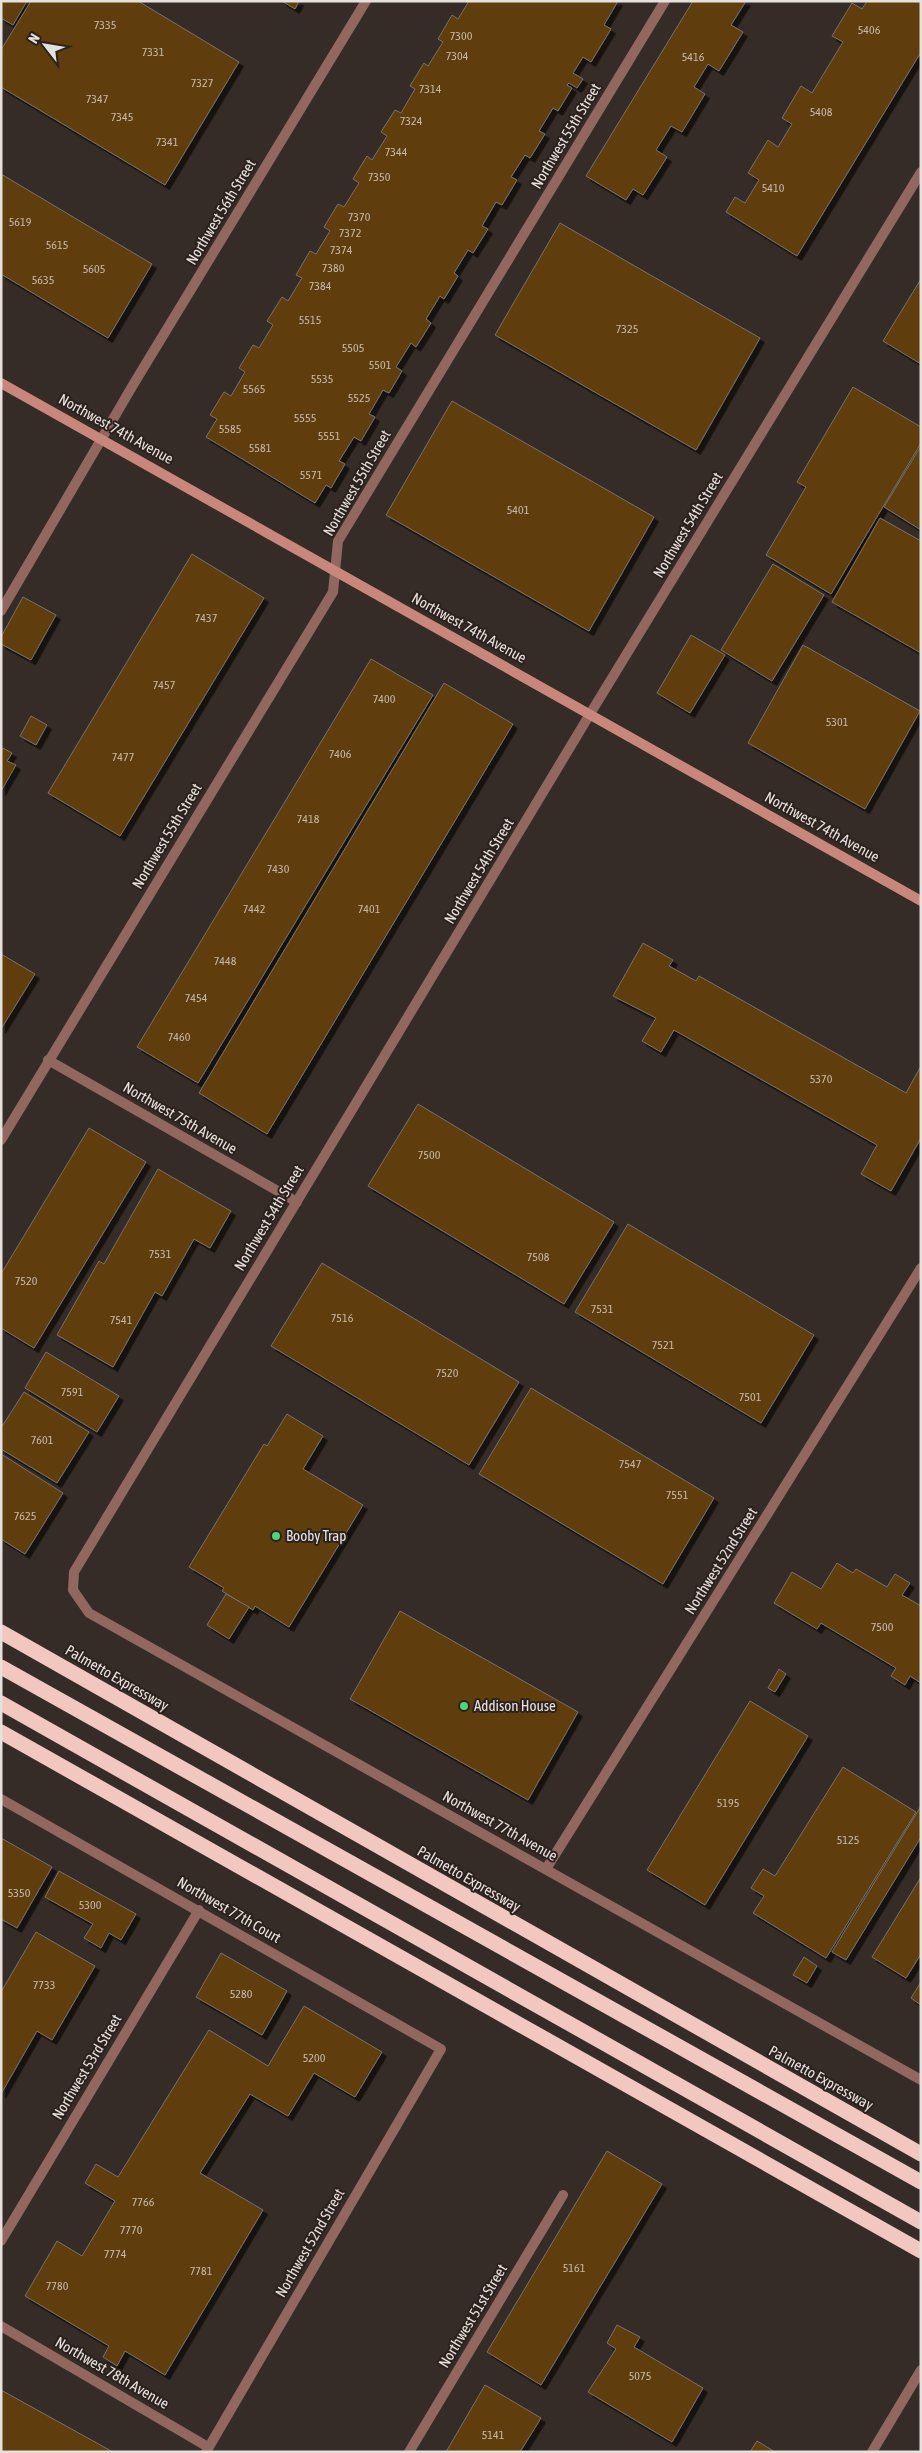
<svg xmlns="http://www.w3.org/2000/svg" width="922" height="2453" font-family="'Asap Condensed',sans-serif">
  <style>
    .building { fill: #5e3c0f; stroke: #787169; filter: url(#shadow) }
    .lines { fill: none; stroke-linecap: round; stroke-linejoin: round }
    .street { stroke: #916760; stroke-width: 10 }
    .secondary { stroke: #c9867b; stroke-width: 10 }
    .highway { stroke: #f2c7c0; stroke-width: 15 }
    .poi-dot { fill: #4ad677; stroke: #2b221e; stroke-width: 2 }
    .labels { text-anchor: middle; stroke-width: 4; stroke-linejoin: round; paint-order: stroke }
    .number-label { font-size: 12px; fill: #c5b8aa }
    .street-label { font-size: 15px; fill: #e7e1de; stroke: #2b221e }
    .poi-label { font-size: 15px; fill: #e7e1de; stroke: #2b221e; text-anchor: start }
  </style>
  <defs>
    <filter id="shadow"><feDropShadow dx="4.5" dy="4.5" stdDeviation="0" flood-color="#0009"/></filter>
  </defs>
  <rect width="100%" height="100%" fill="#352c27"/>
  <g class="building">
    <polygon points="1,1 27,1 13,25 1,18"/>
    <polygon points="31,1 138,1 239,62 165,185 1,87 1,50"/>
    <polygon points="282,1 299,1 295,9"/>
    <polygon points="469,1 618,1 604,25 611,29 591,62 583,57 573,73 583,79 577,88 569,83 567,85 572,88 558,111 553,108 539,131 545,134 530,158 525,155 511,177 517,180 502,205 496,202 482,226 488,229 473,253 468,250 454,273 458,276 444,299 440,296 426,319 431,323 416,347 411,343 396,367 402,371 389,393 383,390 369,414 375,417 361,441 354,437 339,461 345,464 331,488 326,485 315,503 206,437 217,419 210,415 224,392 231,396 245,372 239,368 253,345 259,348 273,325 267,321 282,297 288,301 302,278 296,275 310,251 316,254 330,231 324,227 338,204 344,207 359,183 353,179 367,156 372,160 387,136 381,132 395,110 401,113 415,89 410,86 424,63 428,66 443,42 438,39 452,15 458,19"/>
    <polygon points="693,1 746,1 731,25 743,32 719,71 708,64 694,87 705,94 682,132 671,126 656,150 667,157 643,195 633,189 626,200 586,176"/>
    <polygon points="867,1 921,1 921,52 797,256 726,212 735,197 745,203 759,180 748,173 768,140 778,147 792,124 782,118 801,86 812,93 843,42 832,36 852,3 862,9"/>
    <polygon points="1,174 152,264 108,338 1,274"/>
    <polygon points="560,223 760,338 696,450 495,335"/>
    <polygon points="921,279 921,364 883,341"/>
    <polygon points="853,387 921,427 921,443 831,594 766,555 806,487 797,482"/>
    <polygon points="452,401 654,517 589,631 386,515"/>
    <polygon points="921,446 921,530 884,507"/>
    <polygon points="880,518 921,541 921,653 832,602"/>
    <polygon points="192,554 264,598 120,836 48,793"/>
    <polygon points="773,564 824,595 772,681 721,650"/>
    <polygon points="23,597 56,615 31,660 1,644 1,637"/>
    <polygon points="691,635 725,655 690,713 657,693"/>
    <polygon points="803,645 920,711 865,809 748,743"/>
    <polygon points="371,659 433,695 198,1083 137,1047"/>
    <polygon points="444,683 513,724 267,1134 199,1093"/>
    <polygon points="31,716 47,725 36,745 20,736"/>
    <polygon points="3,748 12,753 7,761 16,765 1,791 1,752"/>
    <polygon points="643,943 673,960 669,966 696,981 699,976 906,1093 921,1066 921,1138 891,1191 861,1174 877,1145 674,1030 661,1052 642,1041 656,1018 613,996"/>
    <polygon points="1,954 35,974 1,1029"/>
    <polygon points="418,1104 614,1222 564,1304 368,1186"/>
    <polygon points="89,1128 146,1162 34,1348 1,1328 1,1274"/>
    <polygon points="158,1169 231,1211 210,1248 194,1239 162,1296 155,1292 113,1367 57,1335 99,1261 104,1264"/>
    <polygon points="628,1224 814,1335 761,1423 575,1312"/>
    <polygon points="322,1263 519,1382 469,1465 271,1346"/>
    <polygon points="46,1352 119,1396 97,1432 25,1388"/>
    <polygon points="531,1388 714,1498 663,1584 479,1474"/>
    <polygon points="24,1392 89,1432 57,1483 1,1449 1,1428"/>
    <polygon points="287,1414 323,1436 303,1469 363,1505 289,1627 255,1606 253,1610 222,1591 224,1588 189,1567 264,1444 267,1446"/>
    <polygon points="1,1454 63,1493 25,1554 1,1539"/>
    <polygon points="837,1563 853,1573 856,1569 887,1587 895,1574 910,1583 902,1595 921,1606 921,1683 910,1676 905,1685 891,1676 896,1668 821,1623 817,1629 774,1603 792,1572 821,1589"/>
    <polygon points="226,1594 249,1607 229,1639 207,1625"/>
    <polygon points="400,1611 578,1712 528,1800 350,1699"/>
    <polygon points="779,1669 786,1674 775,1692 768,1688"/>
    <polygon points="750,1701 808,1736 705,1905 647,1870"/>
    <polygon points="843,1767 916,1812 826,1958 753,1913 764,1896 751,1888 763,1869 775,1876"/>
    <polygon points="921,1806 921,1837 846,1960 832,1952"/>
    <polygon points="1,1838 52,1867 17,1928 1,1919"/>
    <polygon points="59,1871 136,1914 121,1940 109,1933 101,1948 84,1938 93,1924 45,1897"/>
    <polygon points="921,1877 921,1954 906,1978 872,1957"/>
    <polygon points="36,1932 95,1966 52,2040 37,2031 1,2094 1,1992"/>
    <polygon points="221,1953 287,1991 262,2035 196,1997"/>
    <polygon points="804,1957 817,1966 807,1983 793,1975"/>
    <polygon points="921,1982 921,2005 911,1998"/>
    <polygon points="304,2006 382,2052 355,2097 314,2073 288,2116 250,2094 200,2173 263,2210 165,2375 125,2351 117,2366 103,2357 109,2346 25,2296 57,2241 82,2256 115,2201 85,2183 96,2164 118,2177 209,2030 268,2066"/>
    <polygon points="607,2151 662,2184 541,2385 487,2352"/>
    <polygon points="617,2325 640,2337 634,2347 703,2388 672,2442 588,2392 616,2349 607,2343"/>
    <polygon points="485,2385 541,2418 520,2452 446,2452"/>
    <polygon points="1,2390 113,2452 1,2452"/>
    <polygon points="757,2441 775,2452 750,2452"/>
  </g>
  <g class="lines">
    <g class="street">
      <polyline points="921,172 590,714 74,1572 73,1590 89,1613 921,2080"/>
      <polyline points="1,611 133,385 366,1"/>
      <polyline points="48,1060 297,1202"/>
      <polyline points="1,1140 333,592 338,541 665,1"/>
      <polyline points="1,1799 441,2049 206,2452"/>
      <polyline points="546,1869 921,1268"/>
      <polyline points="1,2241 199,1910"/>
      <polyline points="1,2326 208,2447"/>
      <polyline points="409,2452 563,2195"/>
      <polyline points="872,2452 921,2370"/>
    </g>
    <polyline class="secondary" points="1,383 921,901"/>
    <g class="highway">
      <polyline points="1,1632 921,2154"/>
      <polyline points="1,1667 921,2182"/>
      <polyline points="1,1703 921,2222"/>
      <polyline points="1,1732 921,2251"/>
    </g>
  </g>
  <g class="poi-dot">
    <circle cx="276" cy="1536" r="5"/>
    <circle cx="464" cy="1706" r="5"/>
  </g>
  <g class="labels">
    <g class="number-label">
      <text x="105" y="29">7335</text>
      <text x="869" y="34">5406</text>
      <text x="461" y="40">7300</text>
      <text x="153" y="56">7331</text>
      <text x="457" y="60">7304</text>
      <text x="693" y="61">5416</text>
      <text x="202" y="87">7327</text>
      <text x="430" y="93">7314</text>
      <text x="97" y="103">7347</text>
      <text x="821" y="116">5408</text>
      <text x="122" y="121">7345</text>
      <text x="411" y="125">7324</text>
      <text x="167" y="146">7341</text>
      <text x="396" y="156">7344</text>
      <text x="379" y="181">7350</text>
      <text x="773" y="192">5410</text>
      <text x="359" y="221">7370</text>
      <text x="20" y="226">5619</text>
      <text x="350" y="237">7372</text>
      <text x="57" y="249">5615</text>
      <text x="341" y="254">7374</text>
      <text x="333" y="272">7380</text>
      <text x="94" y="273">5605</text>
      <text x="43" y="284">5635</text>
      <text x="320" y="290">7384</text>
      <text x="310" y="324">5515</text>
      <text x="627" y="333">7325</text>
      <text x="353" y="352">5505</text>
      <text x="380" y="369">5501</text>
      <text x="322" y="383">5535</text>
      <text x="254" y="393">5565</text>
      <text x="359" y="402">5525</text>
      <text x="305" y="422">5555</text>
      <text x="230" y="433">5585</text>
      <text x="329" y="440">5551</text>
      <text x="260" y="452">5581</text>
      <text x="311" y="479">5571</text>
      <text x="518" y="514">5401</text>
      <text x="206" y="622">7437</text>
      <text x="164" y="689">7457</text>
      <text x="384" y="703">7400</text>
      <text x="837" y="726">5301</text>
      <text x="340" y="758">7406</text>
      <text x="123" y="761">7477</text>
      <text x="308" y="823">7418</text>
      <text x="278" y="873">7430</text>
      <text x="254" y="913">7442</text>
      <text x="369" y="913">7401</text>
      <text x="225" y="965">7448</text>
      <text x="196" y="1002">7454</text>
      <text x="179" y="1041">7460</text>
      <text x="821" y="1083">5370</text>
      <text x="429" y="1159">7500</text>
      <text x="160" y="1258">7531</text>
      <text x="538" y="1261">7508</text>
      <text x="26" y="1285">7520</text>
      <text x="602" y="1313">7531</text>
      <text x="342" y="1322">7516</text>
      <text x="121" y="1324">7541</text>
      <text x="663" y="1349">7521</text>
      <text x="447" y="1377">7520</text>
      <text x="72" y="1396">7591</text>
      <text x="750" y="1401">7501</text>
      <text x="42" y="1444">7601</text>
      <text x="630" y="1468">7547</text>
      <text x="677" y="1499">7551</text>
      <text x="25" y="1520">7625</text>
      <text x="882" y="1631">7500</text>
      <text x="728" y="1807">5195</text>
      <text x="848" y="1844">5125</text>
      <text x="19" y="1897">5350</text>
      <text x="90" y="1909">5300</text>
      <text x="44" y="1989">7733</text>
      <text x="241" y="1998">5280</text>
      <text x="314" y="2062">5200</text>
      <text x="143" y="2206">7766</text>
      <text x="131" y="2234">7770</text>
      <text x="115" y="2258">7774</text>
      <text x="574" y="2272">5161</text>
      <text x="201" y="2275">7781</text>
      <text x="57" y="2290">7780</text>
      <text x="640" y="2380">5075</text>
      <text x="493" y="2439">5141</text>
    </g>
    <g class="street-label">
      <text transform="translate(566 136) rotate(-59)" y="5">Northwest 55th Street</text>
      <text transform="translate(221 212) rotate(-59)" y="5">Northwest 56th Street</text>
      <text transform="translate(116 429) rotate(29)" y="5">Northwest 74th Avenue</text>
      <text transform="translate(357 483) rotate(-60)" y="5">Northwest 55th Street</text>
      <text transform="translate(688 525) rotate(-59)" y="5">Northwest 54th Street</text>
      <text transform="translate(469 628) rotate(29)" y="5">Northwest 74th Avenue</text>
      <text transform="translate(822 827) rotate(29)" y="5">Northwest 74th Avenue</text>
      <text transform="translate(167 836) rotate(-59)" y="5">Northwest 55th Street</text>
      <text transform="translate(479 871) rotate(-59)" y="5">Northwest 54th Street</text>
      <text transform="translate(180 1118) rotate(30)" y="5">Northwest 75th Avenue</text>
      <text transform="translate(269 1218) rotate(-59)" y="5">Northwest 54th Street</text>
      <text transform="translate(721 1561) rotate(-58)" y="5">Northwest 52nd Street</text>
      <text transform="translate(117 1678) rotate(30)" y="5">Palmetto Expressway</text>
      <text transform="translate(500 1826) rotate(29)" y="5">Northwest 77th Avenue</text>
      <text transform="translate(469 1879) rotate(30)" y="5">Palmetto Expressway</text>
      <text transform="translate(229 1910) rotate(30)" y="5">Northwest 77th Court</text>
      <text transform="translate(87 2067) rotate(-59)" y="5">Northwest 53rd Street</text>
      <text transform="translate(821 2078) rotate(29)" y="5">Palmetto Expressway</text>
      <text transform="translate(310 2243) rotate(-60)" y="5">Northwest 52nd Street</text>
      <text transform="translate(473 2316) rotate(-59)" y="5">Northwest 51st Street</text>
      <text transform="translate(112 2373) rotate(30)" y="5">Northwest 78th Avenue</text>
    </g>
    <g class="poi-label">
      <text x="286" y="1541">Booby Trap</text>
      <text x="474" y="1711">Addison House</text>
    </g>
  </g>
  <rect width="922" height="2453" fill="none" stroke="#e7e1de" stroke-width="5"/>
  <g transform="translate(45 45) rotate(301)" stroke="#2b221e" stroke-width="4" paint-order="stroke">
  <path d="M0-4L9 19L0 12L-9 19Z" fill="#e7e1de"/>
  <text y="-8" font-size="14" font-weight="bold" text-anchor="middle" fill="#e7e1de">N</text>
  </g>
</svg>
